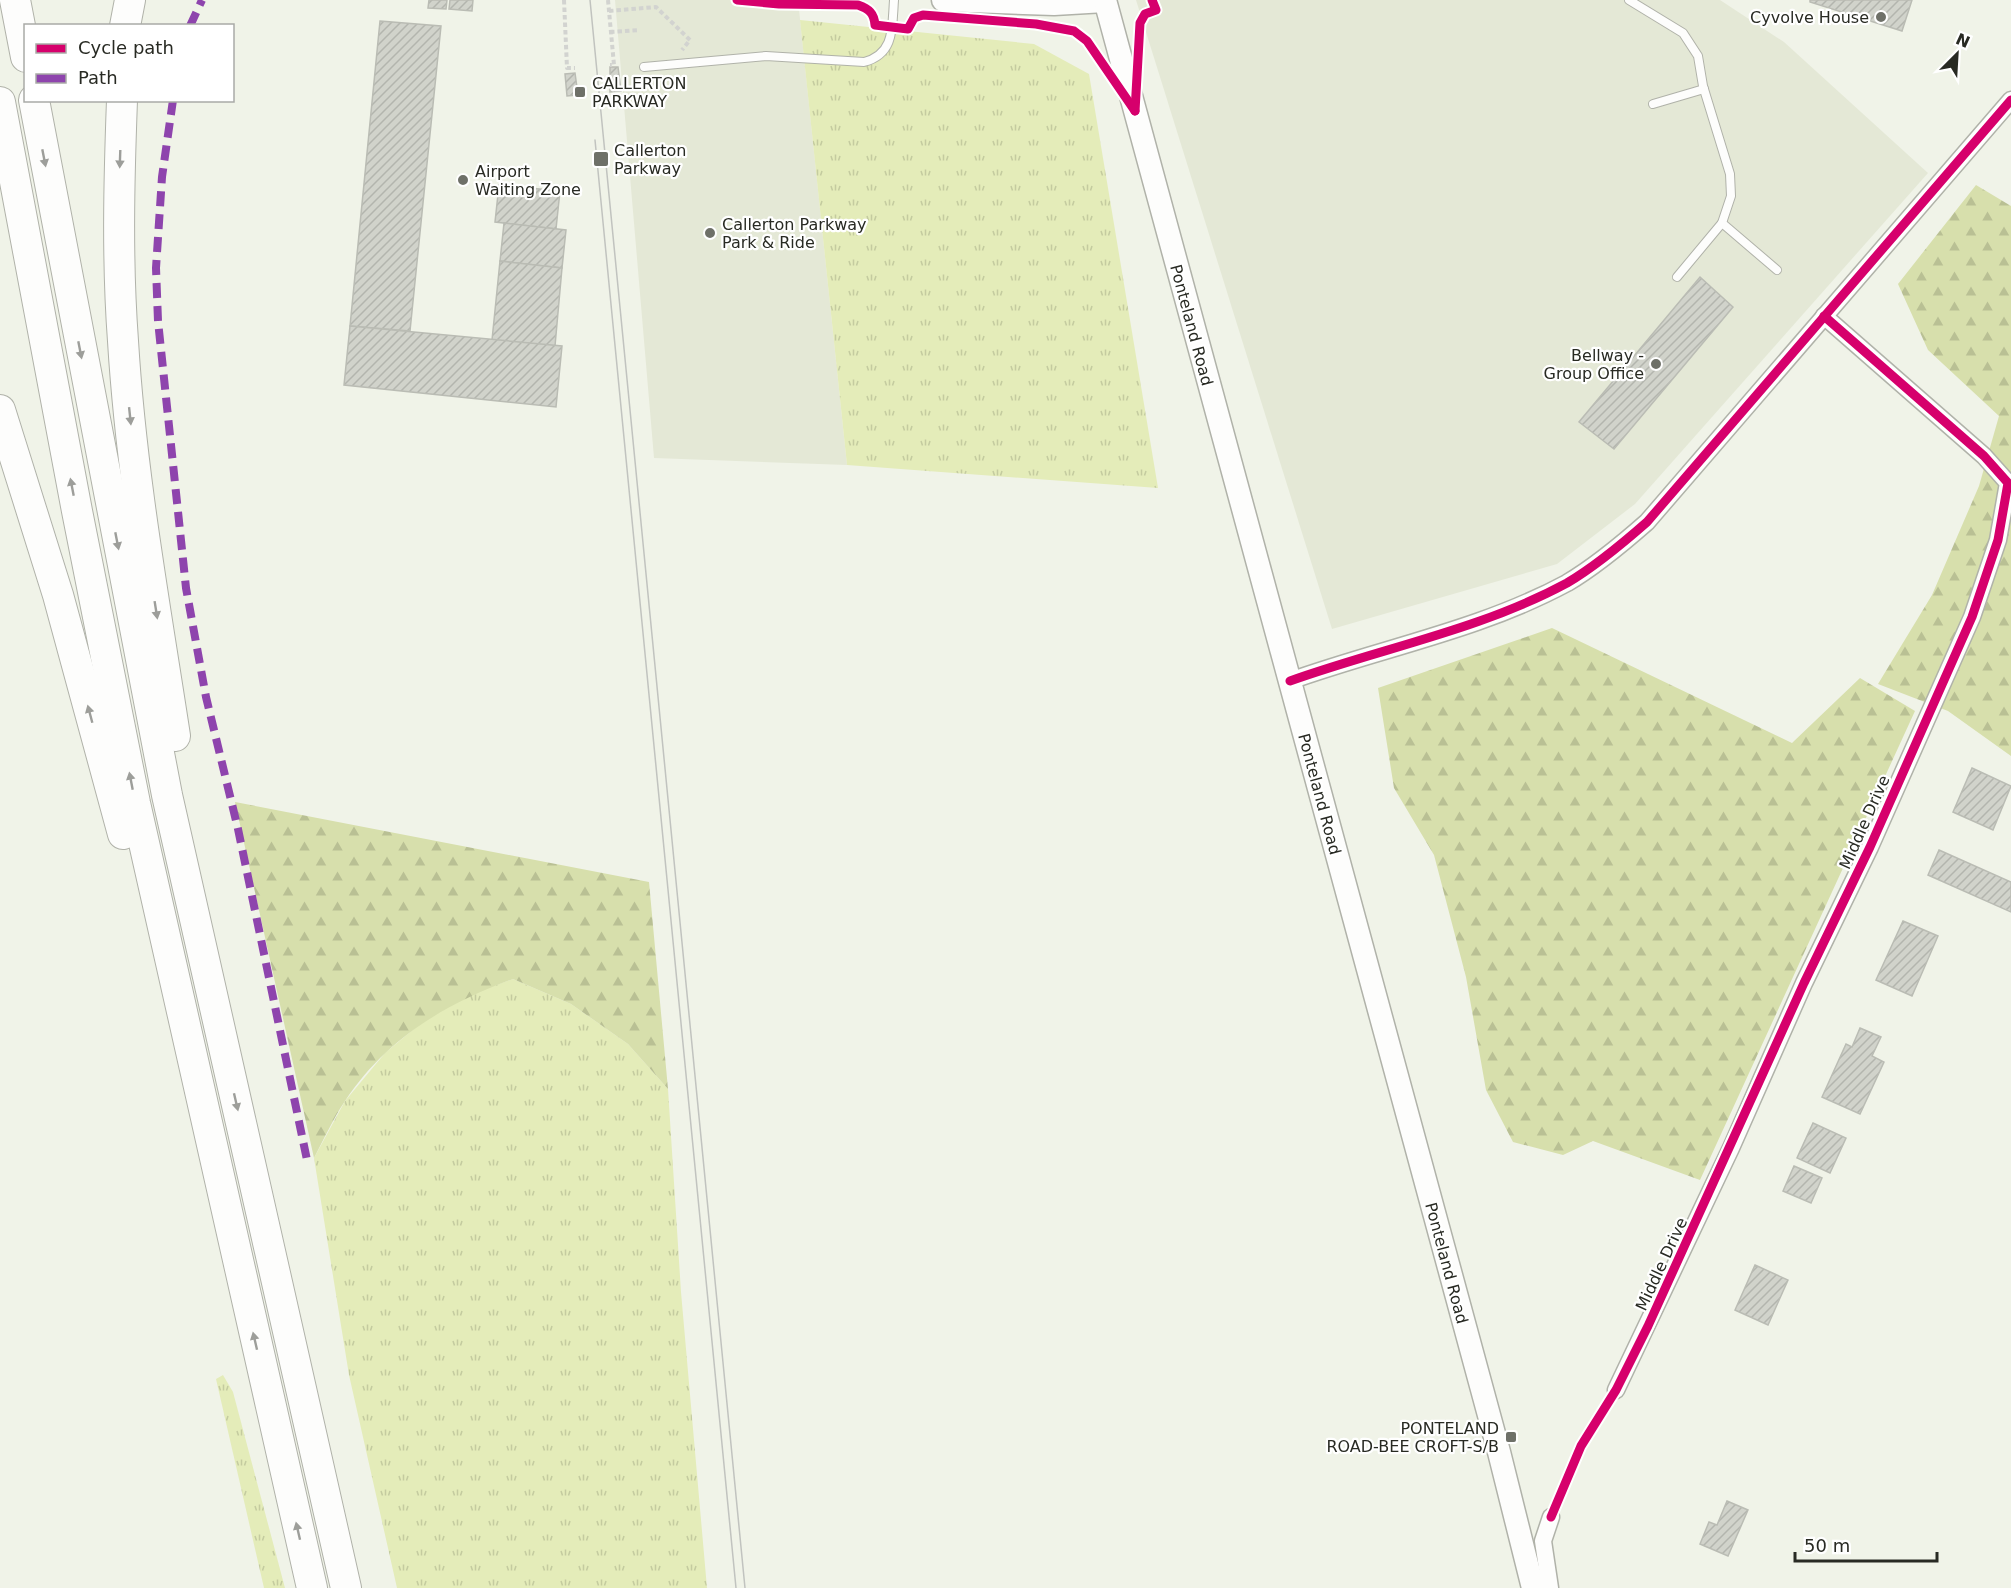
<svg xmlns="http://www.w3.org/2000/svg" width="2011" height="1588" font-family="'DejaVu Sans',sans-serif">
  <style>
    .built { fill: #e4e8d6 }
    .grass { fill: url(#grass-tufts) }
    .forest { fill: url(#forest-firs) }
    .building { fill: url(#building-hatch); stroke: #babcb4; stroke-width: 1.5 }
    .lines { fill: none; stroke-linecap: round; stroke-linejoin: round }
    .lane-casing { stroke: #b0b2a9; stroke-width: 10 }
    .street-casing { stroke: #b0b2a9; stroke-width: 19 }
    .secondary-casing { stroke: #b0b2a9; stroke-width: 25 }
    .highway-casing { stroke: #b0b2a9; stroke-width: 32 }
    .path { stroke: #d2d3d0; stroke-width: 4; stroke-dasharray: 4.5 3; stroke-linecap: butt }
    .lane { stroke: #fdfdfc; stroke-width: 8 }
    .street { stroke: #fdfdfc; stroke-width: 16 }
    .secondary { stroke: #fdfdfc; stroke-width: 22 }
    .highway { stroke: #fdfdfc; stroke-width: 30 }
    .tram { stroke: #c1c3bf; stroke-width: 1.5 }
    .quiet { stroke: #8e44ad; stroke-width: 8; stroke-dasharray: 15 8; stroke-linecap: butt }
    .cycleway-casing { stroke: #fff; stroke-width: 13 }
    .cycleway { stroke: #d6006c; stroke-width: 9 }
    .oneway { fill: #9d9e9a }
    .poi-dot { fill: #6e7068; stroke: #fff; stroke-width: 2 }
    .labels { text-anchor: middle; stroke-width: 4.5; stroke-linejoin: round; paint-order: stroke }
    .poi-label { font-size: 16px; fill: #282a23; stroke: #fff; text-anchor: start }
    .street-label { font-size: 16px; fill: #282a23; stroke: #fff }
  </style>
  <defs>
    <pattern id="grass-tufts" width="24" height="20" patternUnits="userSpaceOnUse" patternTransform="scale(1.5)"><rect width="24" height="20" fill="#e4ecb9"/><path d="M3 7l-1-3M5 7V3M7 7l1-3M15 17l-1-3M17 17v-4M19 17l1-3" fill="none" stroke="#c4cb9f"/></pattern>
    <pattern id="forest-firs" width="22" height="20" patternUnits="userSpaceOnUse" patternTransform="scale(1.5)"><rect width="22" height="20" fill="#d7dfac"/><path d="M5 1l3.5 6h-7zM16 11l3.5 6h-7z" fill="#b9c094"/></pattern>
    <pattern id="building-hatch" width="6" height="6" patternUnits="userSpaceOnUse" patternTransform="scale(1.5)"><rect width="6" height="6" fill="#d1d3cb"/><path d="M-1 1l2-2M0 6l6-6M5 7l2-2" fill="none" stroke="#b3b5ae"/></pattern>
  </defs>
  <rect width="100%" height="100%" fill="#f0f3e8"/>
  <g class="built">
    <polygon points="615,0 798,0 847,465 654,458"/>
    <polygon points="1136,0 1720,0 1784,42 1928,173 1635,504 1557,564 1332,629"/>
  </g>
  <g class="grass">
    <polygon points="800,20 1034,44 1089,74 1158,488 847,465"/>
    <polygon points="513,979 571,1004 628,1044 668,1089 681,1292 707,1588 397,1588 349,1375 314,1158 345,1101 385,1053 427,1018 474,993"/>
    <polygon points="223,1375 233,1392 285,1588 264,1588 216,1379"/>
  </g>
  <g class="forest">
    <polygon points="1976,185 2011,206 2011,756 1948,711 1878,684 1932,595 1979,486 1999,416 1928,350 1898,284"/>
    <polygon points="1552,628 1792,743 1860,678 1915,711 1700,1180 1593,1141 1563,1155 1513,1142 1486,1090 1466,977 1434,855 1394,788 1378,688"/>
    <path d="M235 802 649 882 668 1089 628 1044 571 1004 513 979C445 1004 386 1039 345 1101 333 1119 324 1139 314 1158Z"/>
  </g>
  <g class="building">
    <polygon points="429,0 447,0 446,9 428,8"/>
    <polygon points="450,0 473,0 472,11 449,9"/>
    <polygon points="1810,0 1912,0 1902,31 1810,2"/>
    <polygon points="380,21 441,26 410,331 350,326"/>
    <polygon points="610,67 618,67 621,91 610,92"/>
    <polygon points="575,73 578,95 567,96 565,74"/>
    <polygon points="499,185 560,191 556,229 495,222"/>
    <polygon points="504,223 566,230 562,268 500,261"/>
    <polygon points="500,261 562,268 555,346 492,340"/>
    <polygon points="1700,277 1733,307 1614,449 1579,422"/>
    <polygon points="350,326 562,346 556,407 344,385"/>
    <polygon points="1972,768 2011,786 1993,830 1953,812"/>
    <polygon points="1939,850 2011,882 2011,912 1928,875"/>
    <polygon points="1903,921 1938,936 1912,996 1876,980"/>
    <polygon points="1860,1028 1881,1037 1872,1056 1884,1062 1860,1114 1822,1097 1846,1044 1852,1047"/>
    <polygon points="1813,1123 1846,1138 1830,1173 1797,1158"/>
    <polygon points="1794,1166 1822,1178 1811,1203 1783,1191"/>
    <polygon points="1755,1265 1788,1280 1768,1325 1735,1310"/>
    <polygon points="1727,1501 1748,1510 1728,1556 1700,1544 1709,1522 1717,1525"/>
  </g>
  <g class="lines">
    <defs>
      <g id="lane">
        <polyline points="1629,0 1683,33 1698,56 1703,86 1730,174 1731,196 1722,223 1677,277"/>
        <path d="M644 67 766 56 864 62C895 54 892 27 894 0"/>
        <polyline points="1653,104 1704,89"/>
        <polyline points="1722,223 1777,270"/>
      </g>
      <g id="street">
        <path d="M1290 681C1382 648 1480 630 1567 583 1596 566 1622 544 1647 522L2011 100"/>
        <polyline points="1616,1390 1731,1148 1804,983 1870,847 1972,617 1998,540 2008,483 1984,456 1824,316"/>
        <polyline points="1550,1588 1543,1541 1551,1517"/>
      </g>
      <g id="secondary">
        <polyline points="943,0 1054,4 1105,1"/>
        <polyline points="1105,0 1499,1452 1533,1588"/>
      </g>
      <g id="highway">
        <polyline points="15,0 26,57"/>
        <polyline points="125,26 130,0"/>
        <polyline points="34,100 167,795 346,1588"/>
        <path d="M122 100C119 181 117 260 123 341 131 473 155 605 175 736"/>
        <polyline points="0,102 77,511 135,803 312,1588"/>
        <polyline points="0,410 58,595 123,834"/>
      </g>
    </defs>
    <use href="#lane" class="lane-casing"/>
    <use href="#street" class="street-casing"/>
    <use href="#secondary" class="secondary-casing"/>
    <use href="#highway" class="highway-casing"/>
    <g class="path">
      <polyline points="564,0 567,68 575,68"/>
      <polyline points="608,0 614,65 610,65"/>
      <polyline points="609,11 656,7 690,40 682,50"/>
      <polyline points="610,32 639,30"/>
    </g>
    <use href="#lane" class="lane"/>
    <use href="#street" class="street"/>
    <use href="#secondary" class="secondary"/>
    <use href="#highway" class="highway"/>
    <g class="tram">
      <polyline points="590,0 745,1588"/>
      <polyline points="595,140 736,1588"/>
    </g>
    <g class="quiet">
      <polyline points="190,26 202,0"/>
      <polyline points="173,100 162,177 156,268 158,321 186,588 206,697 238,829 307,1160"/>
    </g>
    <defs>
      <g id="cycleway">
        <path d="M737 0 779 4 858 5C869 9 874 13 875 25L908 29 914 18 923 15 1036 24 1074 31 1087 41 1135 111"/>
        <polyline points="1135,111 1140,23 1145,14 1156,10 1152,0"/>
        <path d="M1290 681C1382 648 1480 630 1567 583 1596 566 1622 544 1647 522L2011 100"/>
        <polyline points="1551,1517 1581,1446 1616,1390 1648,1326 1804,983 1870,847 1972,617 1998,540 2008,483 1984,456 1824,316"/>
      </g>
    </defs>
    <use href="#cycleway" class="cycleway-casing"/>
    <use href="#cycleway" class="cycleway"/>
  </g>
  <defs><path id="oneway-solid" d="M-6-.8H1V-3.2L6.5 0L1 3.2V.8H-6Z" transform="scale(1.5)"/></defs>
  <g class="oneway">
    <use href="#oneway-solid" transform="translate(44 158) rotate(79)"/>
    <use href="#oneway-solid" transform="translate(120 159) rotate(92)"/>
    <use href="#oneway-solid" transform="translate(80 350) rotate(79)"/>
    <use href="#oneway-solid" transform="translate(130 416) rotate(84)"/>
    <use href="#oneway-solid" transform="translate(72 487) rotate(-101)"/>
    <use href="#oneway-solid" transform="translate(117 541) rotate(79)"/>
    <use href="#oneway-solid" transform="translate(156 610) rotate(81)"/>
    <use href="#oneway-solid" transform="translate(90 714) rotate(-105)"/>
    <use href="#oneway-solid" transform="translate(131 781) rotate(-101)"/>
    <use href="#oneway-solid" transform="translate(236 1102) rotate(77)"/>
    <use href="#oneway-solid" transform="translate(255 1341) rotate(-103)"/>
    <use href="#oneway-solid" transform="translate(298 1531) rotate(-103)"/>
  </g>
  <g class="poi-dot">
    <circle cx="1881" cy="17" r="6"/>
    <rect x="574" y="86" width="12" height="12" rx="3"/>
    <rect x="593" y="151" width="16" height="16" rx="3"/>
    <circle cx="463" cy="180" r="6"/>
    <circle cx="710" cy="233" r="6"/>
    <circle cx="1656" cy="364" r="6"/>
    <rect x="1505" y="1431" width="12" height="12" rx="3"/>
  </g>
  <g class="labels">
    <g class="poi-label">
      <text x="1869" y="23" text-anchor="end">Cyvolve House</text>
      <text x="592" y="89">CALLERTON<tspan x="592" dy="18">PARKWAY</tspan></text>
      <text x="614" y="156">Callerton<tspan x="614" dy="18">Parkway</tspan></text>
      <text x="475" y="177">Airport<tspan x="475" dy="18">Waiting Zone</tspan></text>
      <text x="722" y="230">Callerton Parkway<tspan x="722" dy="18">Park &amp; Ride</tspan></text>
      <text x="1644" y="361" text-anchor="end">Bellway -<tspan x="1644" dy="18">Group Office</tspan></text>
      <text x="1499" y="1434" text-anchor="end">PONTELAND<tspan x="1499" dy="18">ROAD-BEE CROFT-S/B</tspan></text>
    </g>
    <g class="street-label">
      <text transform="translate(1192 325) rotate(75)" y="6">Ponteland Road</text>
      <text transform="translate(1320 794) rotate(75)" y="6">Ponteland Road</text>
      <text transform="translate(1864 822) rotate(-66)" y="6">Middle Drive</text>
      <text transform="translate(1447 1263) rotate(75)" y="6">Ponteland Road</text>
      <text transform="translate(1661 1264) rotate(-65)" y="6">Middle Drive</text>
    </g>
  </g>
  <rect x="24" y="24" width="210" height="78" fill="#ffffff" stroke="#a9aaa7" stroke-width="1.5"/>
  <rect x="36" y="44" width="30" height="9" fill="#d6006c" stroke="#a9aaa7" stroke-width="1.5"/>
  <text x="78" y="54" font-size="18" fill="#282a23">Cycle path</text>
  <rect x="36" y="74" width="30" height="9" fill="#8e44ad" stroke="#a9aaa7" stroke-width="1.5"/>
  <text x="78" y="84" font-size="18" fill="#282a23">Path</text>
  <g transform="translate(1957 54) rotate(24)" stroke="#ffffff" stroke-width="4.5" paint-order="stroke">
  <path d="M0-4.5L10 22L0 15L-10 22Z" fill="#282a23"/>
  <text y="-9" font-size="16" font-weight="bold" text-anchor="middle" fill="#282a23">N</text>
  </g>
  <path d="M1795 1552v9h142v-9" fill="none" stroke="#282a23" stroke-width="3"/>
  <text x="1804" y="1552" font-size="18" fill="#282a23" stroke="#ffffff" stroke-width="4.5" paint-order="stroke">50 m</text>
</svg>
